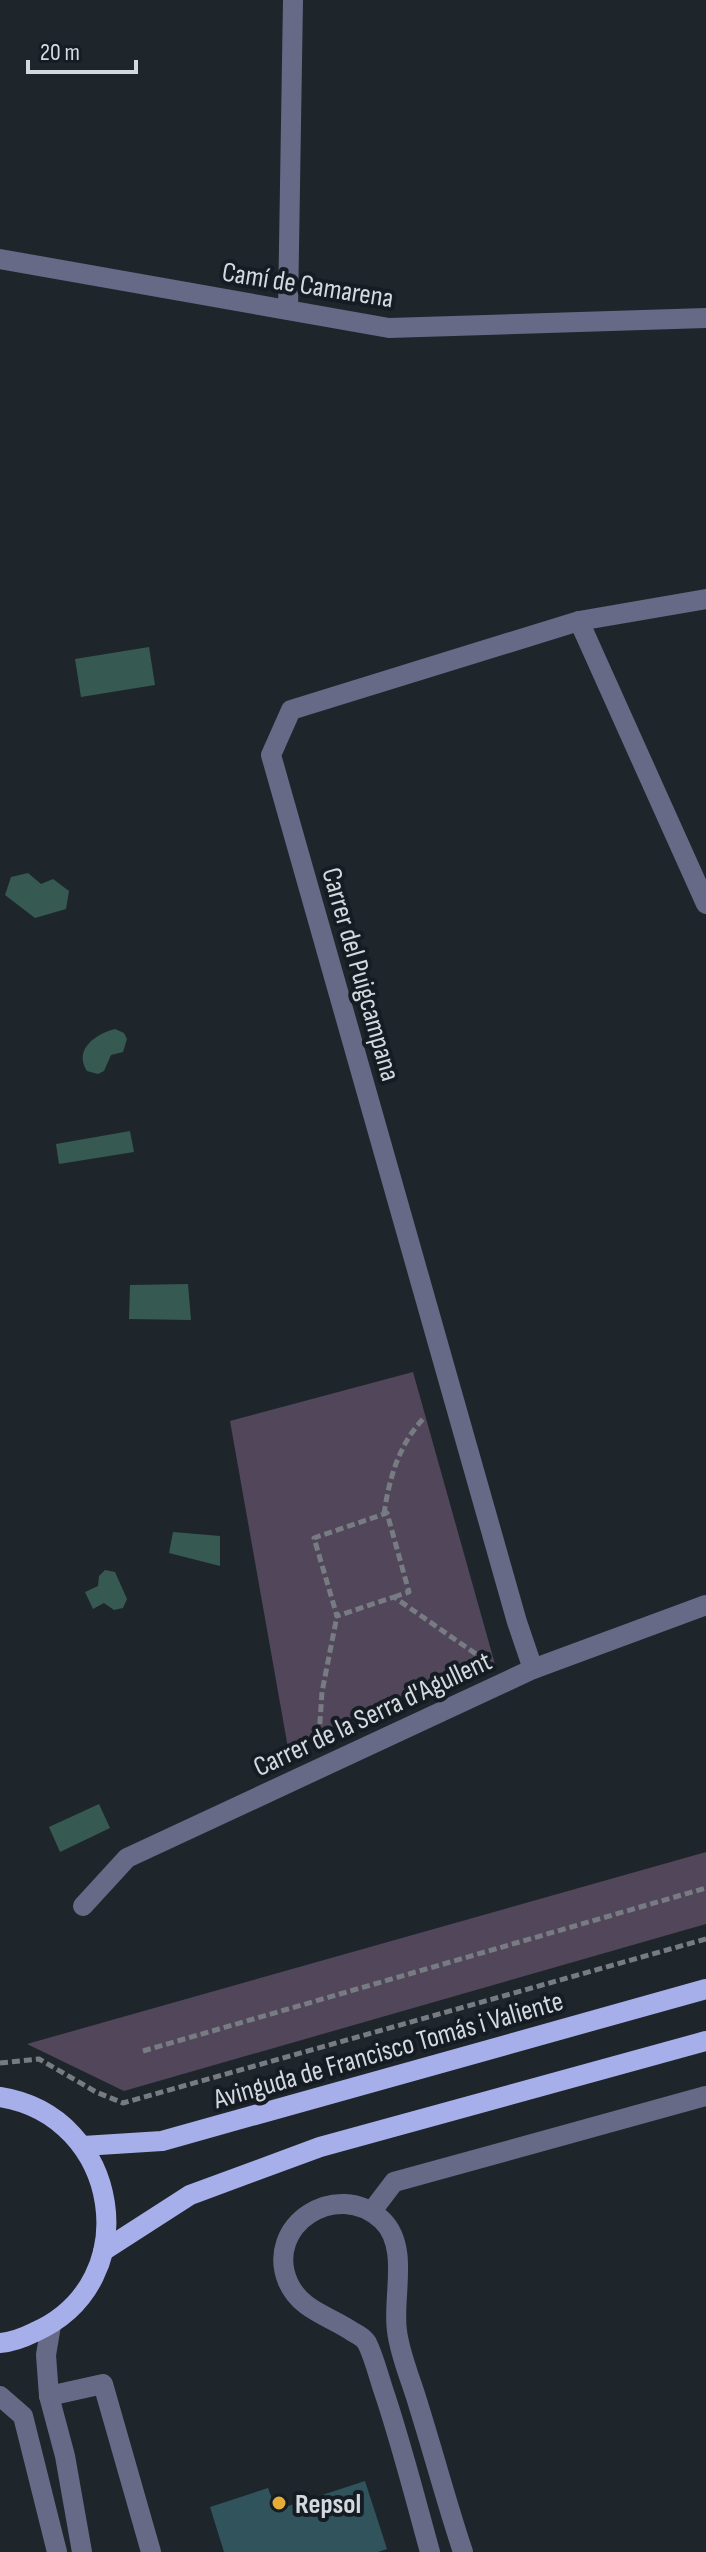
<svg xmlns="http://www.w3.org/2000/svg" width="706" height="2552" font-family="'Sofia Sans Condensed',sans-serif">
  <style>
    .green { fill: #52465a }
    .water { fill: #365952 }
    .building { fill: #31535b }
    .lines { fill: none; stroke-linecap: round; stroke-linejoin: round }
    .path { stroke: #767c82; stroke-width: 5; stroke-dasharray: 8 4; stroke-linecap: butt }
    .minor { stroke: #666a87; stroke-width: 20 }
    .major { stroke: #a7afeb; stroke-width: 20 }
    .poi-dot { fill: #e5ad36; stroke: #151c23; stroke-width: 3 }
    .labels { text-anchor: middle; stroke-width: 8; stroke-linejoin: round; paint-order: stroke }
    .street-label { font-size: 28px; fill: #d4d9de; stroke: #151c23 }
    .poi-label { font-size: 28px; font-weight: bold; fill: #d4d9de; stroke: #151c23; text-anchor: start }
  </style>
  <rect width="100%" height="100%" fill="#1e262c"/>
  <g class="green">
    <polygon points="413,1372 496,1668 288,1748 230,1421"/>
    <polygon points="706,1852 706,1924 124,2091 27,2044"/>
  </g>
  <g class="water">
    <polygon points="149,647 155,685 81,697 75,659"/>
    <polygon points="28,873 41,884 53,879 69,891 66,909 35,918 5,895 11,877"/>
    <path d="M115 1029 124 1033 127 1039 123 1052 111 1055 104 1071 98 1074 87 1071C73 1049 96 1034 115 1029Z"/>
    <polygon points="130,1131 134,1152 59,1164 56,1144"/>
    <polygon points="188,1284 191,1320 129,1319 130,1285"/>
    <polygon points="173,1532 220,1536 220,1566 169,1553"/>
    <polygon points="105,1570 115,1572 127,1599 123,1608 114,1610 104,1603 93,1609 85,1592 98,1586 99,1576"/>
    <polygon points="99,1804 110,1828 60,1852 49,1827"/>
  </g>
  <polygon class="building" points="365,2481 387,2549 378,2552 224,2552 210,2507 268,2488 276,2510"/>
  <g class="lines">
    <g class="path">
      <path d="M384 1514C389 1479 399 1443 425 1417"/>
      <polyline points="394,1597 409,1592 387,1513 314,1538 337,1616 394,1597 486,1661"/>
      <polyline points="319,1736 322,1692 337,1616"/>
      <polyline points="143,2051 706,1888"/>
      <polyline points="0,2063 39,2059 96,2092 123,2103 706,1939"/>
    </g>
    <g class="minor">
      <polyline points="0,259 389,328 706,318"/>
      <polyline points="288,310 293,0"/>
      <polyline points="579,621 706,904"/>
      <polyline points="533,1669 517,1622 271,755 291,710 579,621 706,599"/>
      <polyline points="83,1906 127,1858 533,1669 706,1605"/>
      <polyline points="372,2211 394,2182 706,2096"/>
      <polyline points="51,2325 46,2355 49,2396 65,2456 82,2552"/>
      <polyline points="0,2396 23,2416 57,2552"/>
      <polyline points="49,2396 103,2384 151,2552"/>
      <path d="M430 2552C415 2498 401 2442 383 2389 378 2374 374 2357 367 2343 364 2338 359 2335 353 2332 330 2316 300 2310 288 2282 264 2225 337 2178 382 2220 410 2247 392 2297 397 2331 400 2356 412 2382 419 2407 434 2455 447 2504 463 2552"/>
    </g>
    <g class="major">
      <path d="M0 2097C121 2116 147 2282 35 2332 23 2338 13 2342 0 2343"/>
      <polyline points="83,2146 162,2141 706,1989"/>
      <polyline points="103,2251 190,2195 320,2147 706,2041"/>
    </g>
  </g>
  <circle class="poi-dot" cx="279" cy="2503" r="8"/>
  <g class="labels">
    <g class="street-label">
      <text transform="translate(308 284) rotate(9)" y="10">Camí de Camarena</text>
      <text transform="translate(362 974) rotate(74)" y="10">Carrer del Puigcampana</text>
      <text transform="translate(372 1713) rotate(-25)" y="10">Carrer de la Serra d'Agullent</text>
      <text transform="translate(388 2049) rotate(-16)" y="10">Avinguda de Francisco Tomás i Valiente</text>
    </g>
    <g class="poi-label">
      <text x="295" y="2513">Repsol</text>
    </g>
  </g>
  <path d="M28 60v12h108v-12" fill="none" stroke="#d4d9de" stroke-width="4"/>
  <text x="40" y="60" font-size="24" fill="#d4d9de" stroke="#151c23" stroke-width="6" paint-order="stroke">20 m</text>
</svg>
